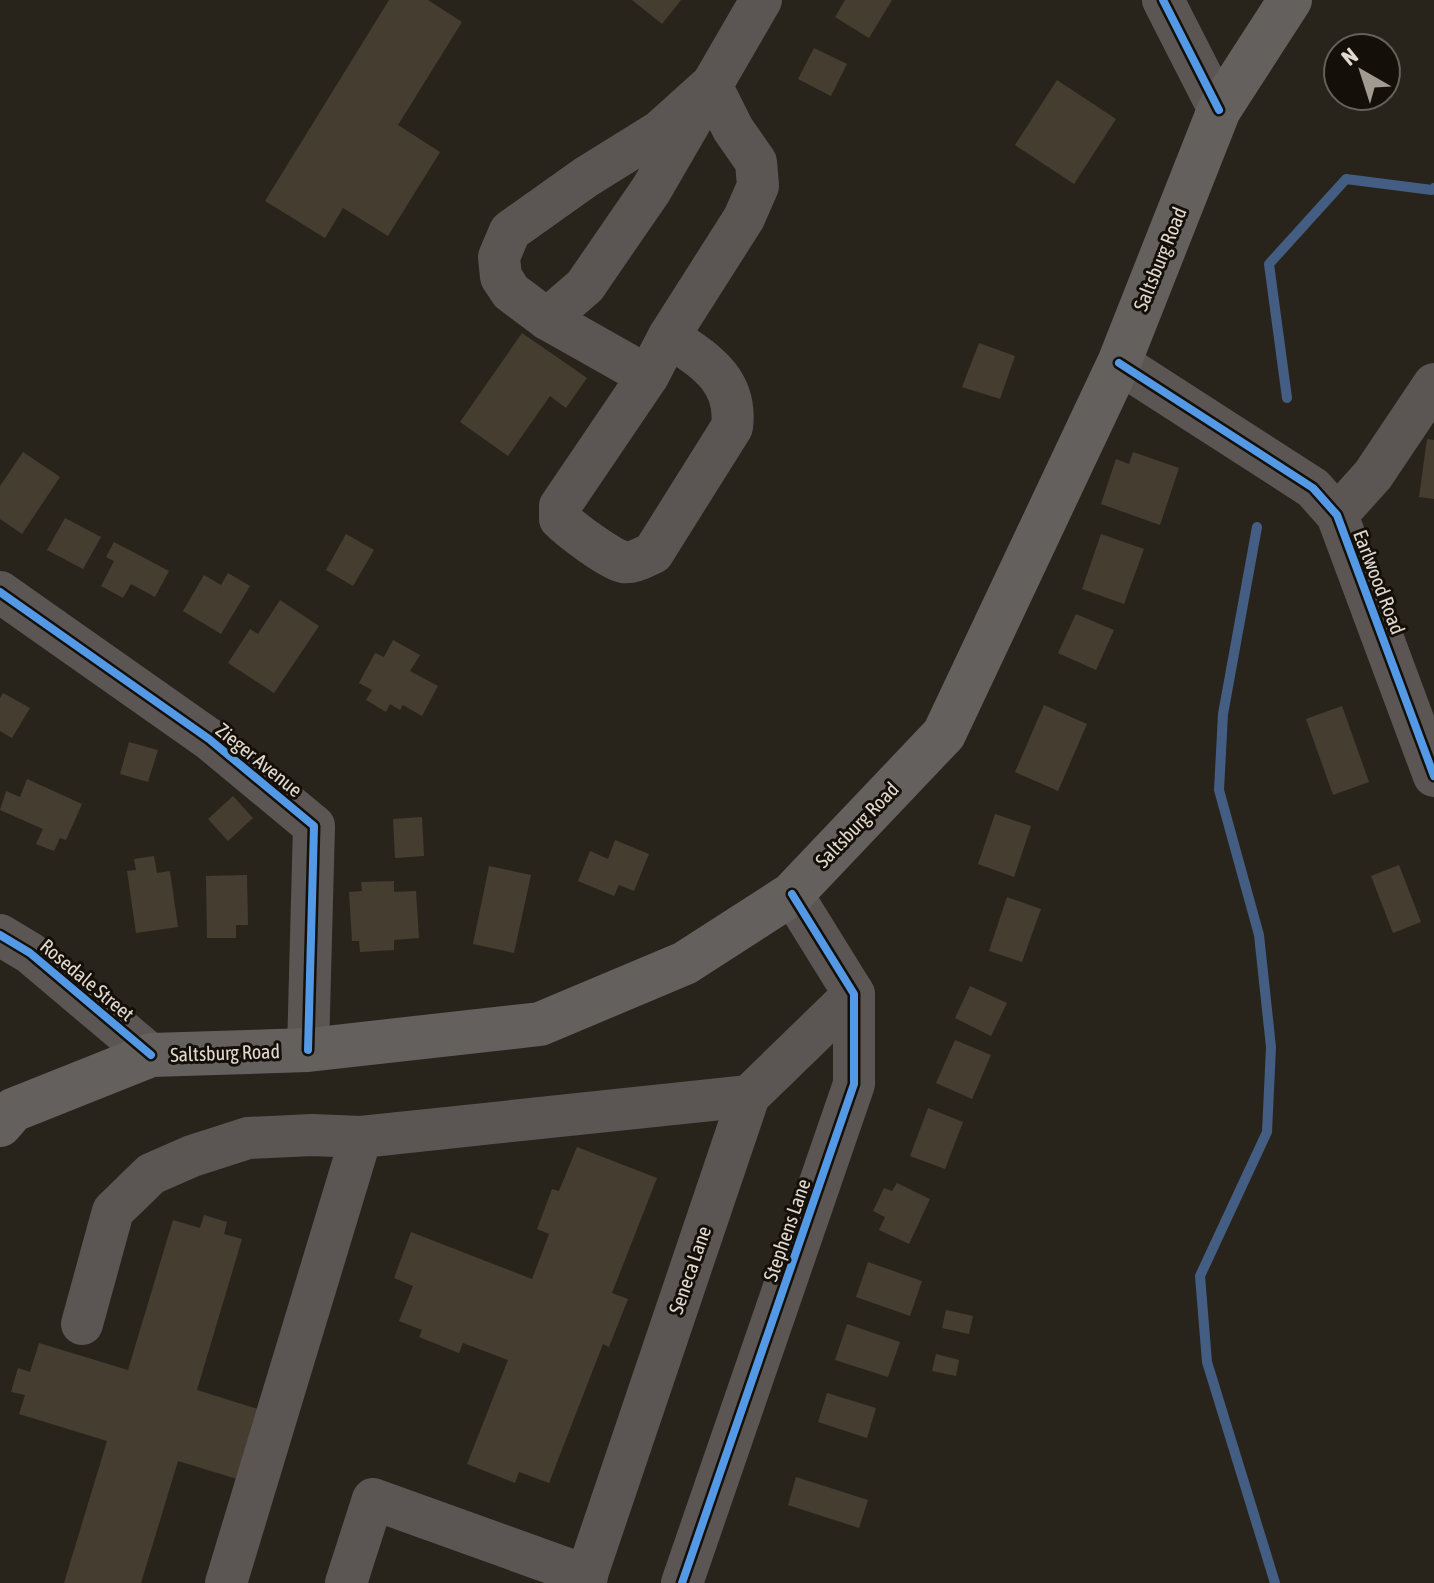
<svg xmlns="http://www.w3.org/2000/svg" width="1434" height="1583" font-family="'Asap Condensed',sans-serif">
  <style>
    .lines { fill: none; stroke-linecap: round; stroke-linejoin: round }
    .stream { stroke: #445d83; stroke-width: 10 }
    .building { fill: #453d30 }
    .minor { stroke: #5b5654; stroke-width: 42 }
    .major { stroke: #64605e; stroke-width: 44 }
    .cycleway-casing { stroke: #140f08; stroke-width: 13 }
    .cycleway { stroke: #5399e6; stroke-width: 8 }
    .labels { text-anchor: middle; stroke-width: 6; stroke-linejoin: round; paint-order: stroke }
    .street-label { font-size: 20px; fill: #e0d9cf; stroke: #140f08 }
  </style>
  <rect width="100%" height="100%" fill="#29241b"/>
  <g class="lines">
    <g class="stream">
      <polyline points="1287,398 1269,264 1346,179 1432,190 1434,188"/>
      <polyline points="1257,527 1223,714 1219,790 1259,935 1271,1047 1267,1132 1200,1276 1207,1362 1275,1583"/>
    </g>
  </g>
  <g class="building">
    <polygon points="389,0 428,0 462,22 398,125 440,152 388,236 343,208 325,238 265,201"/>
    <polygon points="632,0 681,0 662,24"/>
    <polygon points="845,0 892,0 869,38 835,17"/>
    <polygon points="814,48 847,64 831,96 798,79"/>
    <polygon points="1057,80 1116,119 1074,184 1015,145"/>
    <polygon points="522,333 587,378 566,408 550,396 508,456 460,422"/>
    <polygon points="979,343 1015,356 1000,399 962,387"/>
    <polygon points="1427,439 1434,440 1434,499 1419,497"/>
    <polygon points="23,452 60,477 22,534 0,519 0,486"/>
    <polygon points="1133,452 1179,468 1160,525 1101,504 1116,459 1129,464"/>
    <polygon points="65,518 101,537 83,569 47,550"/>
    <polygon points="346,534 374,550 353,586 326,570"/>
    <polygon points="1101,534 1144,549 1124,604 1082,589"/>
    <polygon points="114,542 169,571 155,597 131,584 123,598 101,586 114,561 106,557"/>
    <polygon points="228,573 250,586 221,634 183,611 204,575 221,585"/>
    <polygon points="280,600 319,626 274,693 228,663 250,629 258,634"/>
    <polygon points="1076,614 1114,630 1096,670 1058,653"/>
    <polygon points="393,640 420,655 410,671 438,686 422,716 403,705 400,710 390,704 386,712 366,700 372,690 359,683 375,653 384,657"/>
    <polygon points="3,693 30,708 12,738 0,731 0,698"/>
    <polygon points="1044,705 1087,724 1058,791 1015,772"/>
    <polygon points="1342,706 1369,782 1333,795 1306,719"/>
    <polygon points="129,742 158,750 148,782 120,774"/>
    <polygon points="27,779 82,804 66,840 60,838 54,851 36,844 43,829 0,810 6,791 20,797"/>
    <polygon points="233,796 253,818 228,841 208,819"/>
    <polygon points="995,814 1031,826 1014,877 978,864"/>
    <polygon points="422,817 424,856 395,858 393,819"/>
    <polygon points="615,840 649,854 634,891 619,885 614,896 578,881 590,851 608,859"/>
    <polygon points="154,856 157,873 170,871 178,927 136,933 127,871 136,870 134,859"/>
    <polygon points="1399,865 1421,922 1393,933 1371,876"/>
    <polygon points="489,866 531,875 514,953 473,944"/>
    <polygon points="247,875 248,925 236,925 236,938 207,938 206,876"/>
    <polygon points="394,881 394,892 416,891 419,938 394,940 394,950 360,952 359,941 352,941 349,892 362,891 361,882"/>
    <polygon points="1007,897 1041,909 1022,962 989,951"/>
    <polygon points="970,986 1007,1003 991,1036 955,1018"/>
    <polygon points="955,1040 991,1055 972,1099 936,1083"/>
    <polygon points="928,1108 963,1122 945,1169 910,1156"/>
    <polygon points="577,1147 657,1178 612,1293 628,1299 609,1347 603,1344 549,1483 519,1472 515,1483 467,1464 508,1360 463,1343 459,1353 419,1337 422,1330 399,1321 413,1286 394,1278 411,1232 532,1279 549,1234 537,1229 552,1189 559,1191"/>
    <polygon points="897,1183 930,1199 909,1244 879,1230 885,1217 873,1211 884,1188 892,1191"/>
    <polygon points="204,1215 227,1222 224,1234 242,1239 197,1390 258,1409 237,1479 178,1461 141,1583 64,1583 107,1441 19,1414 25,1395 11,1392 18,1368 30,1372 39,1343 128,1370 173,1220 200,1228"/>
    <polygon points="868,1262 922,1281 910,1316 856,1297"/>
    <polygon points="946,1310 973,1316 969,1334 942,1328"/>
    <polygon points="847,1324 900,1342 888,1377 835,1360"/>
    <polygon points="936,1354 959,1360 956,1376 932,1371"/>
    <polygon points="827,1393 876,1408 867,1438 818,1422"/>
    <polygon points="796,1477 868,1500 859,1528 788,1505"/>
  </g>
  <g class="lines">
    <g class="minor">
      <polyline points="1163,0 1219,110"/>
      <polygon points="711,85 733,129 756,162 758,186 744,218 669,336 648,376 547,319 511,292 501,277 499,257 510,231 586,177 660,131"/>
      <polyline points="547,319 585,286 651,190 761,0"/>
      <polyline points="1119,363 1313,488 1337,515 1434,776"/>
      <path d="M648 376 560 506V519C571 530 607 557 623 562 632 564 644 557 653 553L732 427C738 379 703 360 669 336"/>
      <polyline points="1337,515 1373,475 1434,384"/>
      <polyline points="0,592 209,739 314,826 308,1050"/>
      <polyline points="0,935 30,953 151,1055"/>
      <polyline points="82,1324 113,1211 151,1174 192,1156 248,1138 312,1135 361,1137"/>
      <polyline points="226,1583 361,1137 749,1096"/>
      <polyline points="346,1583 373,1499 587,1576"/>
      <polyline points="584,1583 749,1096 854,994"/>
      <polyline points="682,1583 854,1084 854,994 792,894"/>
    </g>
    <polyline class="major" points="0,1125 13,1110 151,1055 308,1050 540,1024 685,963 792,894 944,734 1119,363 1219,110 1290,0"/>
    <defs>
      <g id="cycleway">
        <polyline points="1163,0 1219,110"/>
        <polyline points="1119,363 1313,488 1337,515 1434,776"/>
        <polyline points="0,592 209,739 314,826 308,1050"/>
        <polyline points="0,935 30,953 151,1055"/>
        <polyline points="682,1583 854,1084 854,994 792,894"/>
      </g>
    </defs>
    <use href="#cycleway" class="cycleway-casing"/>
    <use href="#cycleway" class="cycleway"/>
  </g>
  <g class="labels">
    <g class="street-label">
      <text transform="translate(1160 259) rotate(-68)" y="7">Saltsburg Road</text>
      <text transform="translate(1379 582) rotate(69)" y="7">Earlwood Road</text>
      <text transform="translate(259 760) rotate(39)" y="7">Zieger Avenue</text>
      <text transform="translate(857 825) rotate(-46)" y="7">Saltsburg Road</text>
      <text transform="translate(87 980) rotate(40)" y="7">Rosedale Street</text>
      <text transform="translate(225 1053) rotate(-2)" y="7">Saltsburg Road</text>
      <text transform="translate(787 1230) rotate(-71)" y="7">Stephens Lane</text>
      <text transform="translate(690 1270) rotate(-71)" y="7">Seneca Lane</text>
    </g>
  </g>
  <g transform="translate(1362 72) rotate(321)"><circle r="38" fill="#140f08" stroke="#666058" stroke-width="2"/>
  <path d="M0-6L14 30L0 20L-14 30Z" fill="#a09a90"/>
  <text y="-12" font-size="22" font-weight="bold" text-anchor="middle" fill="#e0d9cf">N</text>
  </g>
</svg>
